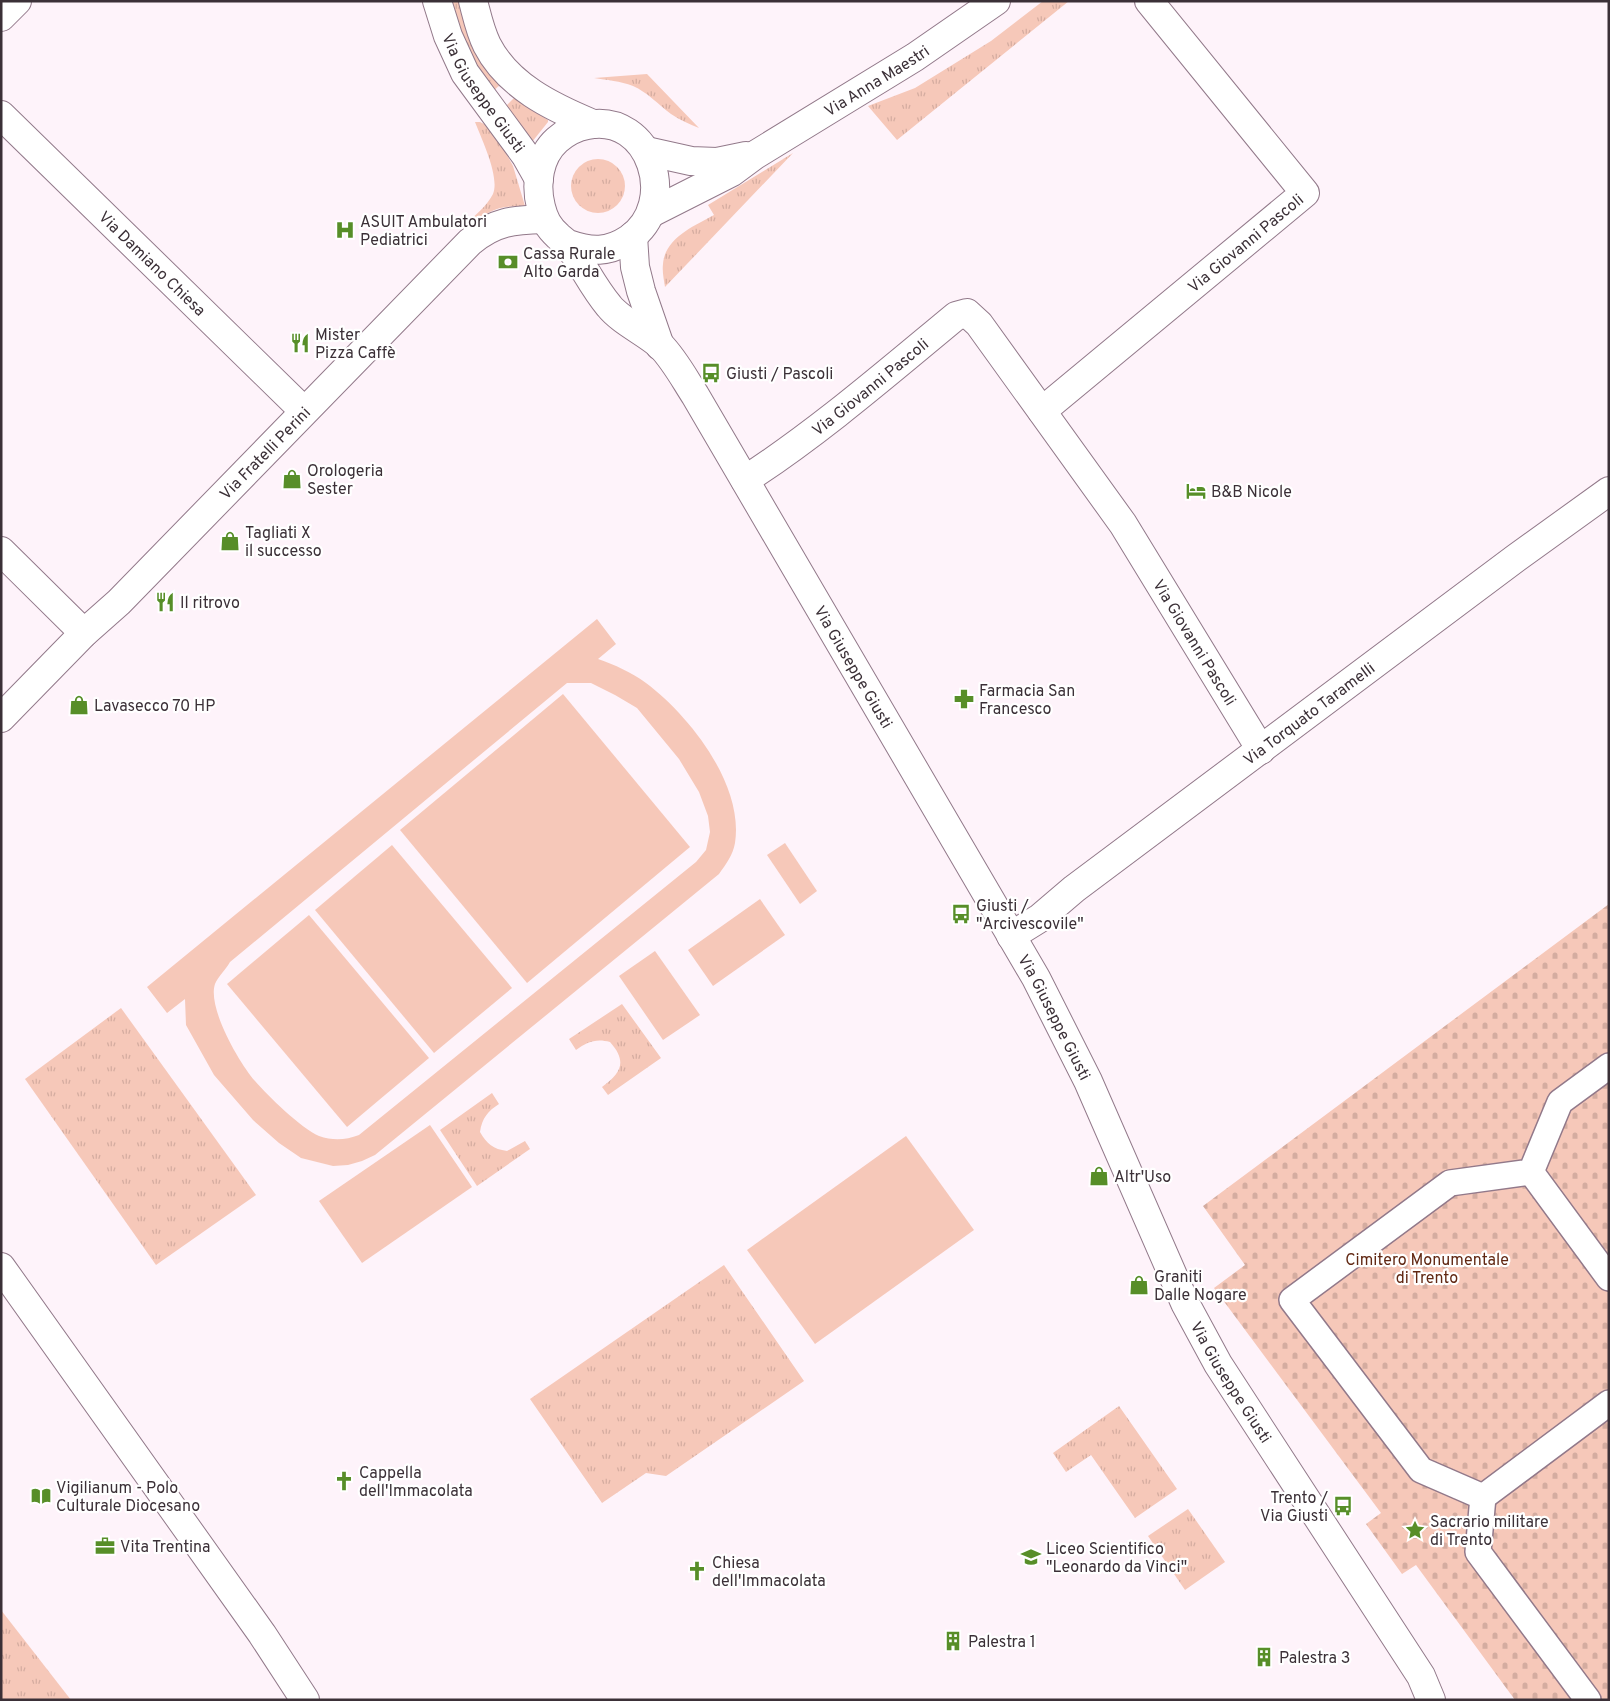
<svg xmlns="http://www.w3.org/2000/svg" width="1610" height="1701" font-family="Overpass,sans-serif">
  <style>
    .grass { fill: url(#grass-tufts) }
    .cemetery { fill: url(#cemetery-stones) }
    .garden { fill: #f6c8b9; fill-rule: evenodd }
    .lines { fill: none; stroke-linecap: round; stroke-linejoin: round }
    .pedestrian-casing { stroke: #92798a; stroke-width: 28 }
    .minor-casing { stroke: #92798a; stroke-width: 30 }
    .tertiary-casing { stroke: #92798a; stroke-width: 30 }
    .pedestrian { stroke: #fff; stroke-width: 25 }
    .minor { stroke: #fff; stroke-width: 28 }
    .tertiary { stroke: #fff; stroke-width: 28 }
    .labels { text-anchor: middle; stroke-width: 4.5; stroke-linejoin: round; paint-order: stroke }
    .street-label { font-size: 16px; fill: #3b3037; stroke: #fff }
    .poi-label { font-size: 16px; fill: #3b3037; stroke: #fff; text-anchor: start }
    .park-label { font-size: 16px; fill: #612813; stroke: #fff }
  </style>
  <defs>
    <pattern id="grass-tufts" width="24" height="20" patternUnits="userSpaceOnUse" patternTransform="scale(1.25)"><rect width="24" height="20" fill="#f6c8b9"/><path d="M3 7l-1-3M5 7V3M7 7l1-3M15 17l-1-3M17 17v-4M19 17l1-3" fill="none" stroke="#d4aca0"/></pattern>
    <pattern id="cemetery-stones" width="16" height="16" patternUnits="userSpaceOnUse" patternTransform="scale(1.25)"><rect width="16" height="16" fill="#f6c8b9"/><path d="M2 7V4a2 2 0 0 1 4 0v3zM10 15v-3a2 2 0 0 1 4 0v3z" fill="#d4aca0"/></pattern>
  </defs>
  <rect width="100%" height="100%" fill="#fef3fa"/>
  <g class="grass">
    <polygon points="448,1 461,1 500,85 492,92 470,61"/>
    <polygon points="1043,1 1069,1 897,140 868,106 915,88 991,41"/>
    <path d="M647 74 699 128C689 124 680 120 671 114 659 105 647 92 633 86 620 81 607 80 594 78Z"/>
    <polygon points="514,98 548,120 548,122 532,142 505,107"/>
    <path d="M475 122H480L490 127 505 151 513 166 525 206C498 206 490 209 470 227L466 224C475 215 487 206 493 194 500 177 482 140 475 122Z"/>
    <path d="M793 153 665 287C664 280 662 272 663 264 665 238 694 226 714 215L708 205Z"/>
    <circle cx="598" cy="186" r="27"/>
    <path d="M622 1004 661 1058 608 1095 602 1087C622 1073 627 1061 610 1042 596 1038 587 1042 576 1050L569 1039Z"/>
    <polygon points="121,1008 256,1195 156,1265 25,1079"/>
    <path d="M492 1093 499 1104C488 1111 482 1118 480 1132 487 1144 493 1149 507 1151L525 1141 530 1149 477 1186 440 1130Z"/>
    <polygon points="724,1265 804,1381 666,1476 646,1473 602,1503 530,1399"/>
    <polygon points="1119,1406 1177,1489 1135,1518 1091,1455 1066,1472 1053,1453"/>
    <polygon points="1188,1509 1225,1562 1185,1590 1148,1536"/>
    <polygon points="1,1610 71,1700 1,1700"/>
  </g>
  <polygon class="cemetery" points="1609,904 1609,1700 1515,1700 1416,1565 1402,1574 1366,1524 1381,1513 1214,1288 1245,1265 1203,1206"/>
  <g class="garden">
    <path d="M597 619 616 644 598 659C615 665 631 672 646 683 690 716 744 785 735 843 733 855 726 864 719 874L375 1155 362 1161 348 1165 333 1166 301 1158 279 1143 253 1120 214 1075 186 1025 185 999 167 1013 147 987ZM567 683H591L615 695 637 708 679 759 699 792 708 816 710 832 706 850 696 862 359 1135C346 1140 333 1141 319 1136 301 1128 268 1096 255 1081 240 1064 207 1008 215 984 218 977 226 969 230 962Z"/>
    <polygon points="563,694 690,847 527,983 400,830"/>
    <polygon points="785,843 817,891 800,904 767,855"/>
    <polygon points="392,845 512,988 434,1053 315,910"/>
    <polygon points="760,899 785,935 713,986 688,950"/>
    <polygon points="309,915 429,1058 347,1127 227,984"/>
    <polygon points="655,951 700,1015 663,1040 619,976"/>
    <polygon points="430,1125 472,1187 362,1263 319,1201"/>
    <polygon points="906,1136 974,1230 815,1344 747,1250"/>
  </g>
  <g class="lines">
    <defs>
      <g id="pedestrian">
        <polyline points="1531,1172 1609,1278"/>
        <polyline points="1483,1497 1609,1403"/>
        <polyline points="1588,1700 1478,1552 1483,1497 1421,1470 1292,1300 1450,1183 1531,1172 1560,1102 1609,1066"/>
      </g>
      <g id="minor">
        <polyline points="1,17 17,1"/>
        <path id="s1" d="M1 115 304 411"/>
        <polyline points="646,151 691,161 717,162 746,156"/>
        <path id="s2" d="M651 213 732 172 755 155 915 57 996 1"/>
        <path id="s3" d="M1042 411 1305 193 1149 1"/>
        <path id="s4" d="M745 480C819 432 887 373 956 316L967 313 979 324 1123 524 1261 750"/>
        <polyline points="1,551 84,633"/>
        <path id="s5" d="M1011 936 1040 918 1074 889 1516 558 1609 491"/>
        <polyline points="1,1267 262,1634 305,1700"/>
      </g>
      <g id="tertiary">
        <path id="s6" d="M437 1 448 36 465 73 526 156 539 179"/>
        <path d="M473 1C477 16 480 31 487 45 508 86 552 107 593 124"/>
        <polyline points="633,236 635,267 641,291 660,346"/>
        <path id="s7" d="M568 244C591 252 608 253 629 239 680 204 651 112 587 125 576 127 566 132 557 140 539 156 535 184 541 207 544 219 548 227 558 236 561 239 566 242 569 246 583 265 593 287 609 306 621 321 645 332 660 345 674 359 684 378 695 395L1036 978 1088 1081 1185 1303 1218 1364 1421 1676 1431 1700"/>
        <path id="s8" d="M1 718 84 633 119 602 470 242C495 221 514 220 544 219"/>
      </g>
    </defs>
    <use href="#pedestrian" class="pedestrian-casing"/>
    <use href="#minor" class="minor-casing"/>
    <use href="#tertiary" class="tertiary-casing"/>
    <use href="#pedestrian" class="pedestrian"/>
    <use href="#minor" class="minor"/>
    <use href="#tertiary" class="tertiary"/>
  </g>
  <defs>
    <symbol id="hospital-bare" viewBox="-9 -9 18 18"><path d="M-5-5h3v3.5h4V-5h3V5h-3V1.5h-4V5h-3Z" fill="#578e28" stroke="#fff" stroke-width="2.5" paint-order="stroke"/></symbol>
    <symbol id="bank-bare" viewBox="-9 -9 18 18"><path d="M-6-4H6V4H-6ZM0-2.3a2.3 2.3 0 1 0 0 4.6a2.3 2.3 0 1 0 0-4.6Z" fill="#578e28" stroke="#fff" stroke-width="2.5" paint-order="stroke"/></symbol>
    <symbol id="restaurant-bare" viewBox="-9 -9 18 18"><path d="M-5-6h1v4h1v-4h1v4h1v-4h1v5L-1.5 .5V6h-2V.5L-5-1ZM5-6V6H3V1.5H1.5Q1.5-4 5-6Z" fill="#578e28" stroke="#fff" stroke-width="2.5" paint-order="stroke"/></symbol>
    <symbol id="bus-bare" viewBox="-9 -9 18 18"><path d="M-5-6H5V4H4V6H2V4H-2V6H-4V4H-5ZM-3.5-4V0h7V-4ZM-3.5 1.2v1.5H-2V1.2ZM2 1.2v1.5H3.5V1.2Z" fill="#578e28" stroke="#fff" stroke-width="2.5" paint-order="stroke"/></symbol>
    <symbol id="shop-bare" viewBox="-9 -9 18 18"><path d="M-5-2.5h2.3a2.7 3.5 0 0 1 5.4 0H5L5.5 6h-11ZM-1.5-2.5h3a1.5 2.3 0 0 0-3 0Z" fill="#578e28" stroke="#fff" stroke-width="2.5" paint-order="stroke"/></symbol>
    <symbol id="hotel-bare" viewBox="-9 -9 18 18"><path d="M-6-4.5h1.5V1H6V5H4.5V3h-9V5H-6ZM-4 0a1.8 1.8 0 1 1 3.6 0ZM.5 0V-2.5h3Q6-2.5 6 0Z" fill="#578e28" stroke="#fff" stroke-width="2.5" paint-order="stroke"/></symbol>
    <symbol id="pharmacy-bare" viewBox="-9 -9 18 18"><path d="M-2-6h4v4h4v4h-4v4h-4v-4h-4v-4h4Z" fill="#578e28" stroke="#fff" stroke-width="2.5" paint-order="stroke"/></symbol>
    <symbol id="church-bare" viewBox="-9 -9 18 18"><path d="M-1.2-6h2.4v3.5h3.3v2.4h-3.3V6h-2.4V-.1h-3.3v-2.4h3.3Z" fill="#578e28" stroke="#fff" stroke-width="2.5" paint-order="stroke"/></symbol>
    <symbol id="library-bare" viewBox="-9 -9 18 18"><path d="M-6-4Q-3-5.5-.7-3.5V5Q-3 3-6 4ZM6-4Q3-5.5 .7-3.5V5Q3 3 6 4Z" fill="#578e28" stroke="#fff" stroke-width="2.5" paint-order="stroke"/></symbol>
    <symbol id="sight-bare" viewBox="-9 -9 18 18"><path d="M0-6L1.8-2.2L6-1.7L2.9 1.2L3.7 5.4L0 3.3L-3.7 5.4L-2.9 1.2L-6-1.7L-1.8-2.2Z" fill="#578e28" stroke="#fff" stroke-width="2.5" paint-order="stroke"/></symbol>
    <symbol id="office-bare" viewBox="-9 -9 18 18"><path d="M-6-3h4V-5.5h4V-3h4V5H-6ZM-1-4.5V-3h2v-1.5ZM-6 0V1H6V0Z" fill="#578e28" stroke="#fff" stroke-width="2.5" paint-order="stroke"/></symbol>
    <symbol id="school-bare" viewBox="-9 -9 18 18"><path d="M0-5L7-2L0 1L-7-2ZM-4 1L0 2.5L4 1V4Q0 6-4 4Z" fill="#578e28" stroke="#fff" stroke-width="2.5" paint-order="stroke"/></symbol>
    <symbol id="building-bare" viewBox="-9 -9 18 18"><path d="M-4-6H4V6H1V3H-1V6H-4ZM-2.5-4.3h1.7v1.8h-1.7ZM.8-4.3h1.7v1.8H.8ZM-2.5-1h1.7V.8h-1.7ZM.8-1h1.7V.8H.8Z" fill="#578e28" stroke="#fff" stroke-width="2.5" paint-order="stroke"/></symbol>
  </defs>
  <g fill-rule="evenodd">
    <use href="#hospital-bare" x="331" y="216" width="28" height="28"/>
    <use href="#bank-bare" x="494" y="248" width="28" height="28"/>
    <use href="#restaurant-bare" x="286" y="329" width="28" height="28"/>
    <use href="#bus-bare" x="697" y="359" width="28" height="28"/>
    <use href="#shop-bare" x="278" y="465" width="28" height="28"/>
    <use href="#hotel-bare" x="1182" y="477" width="28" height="28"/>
    <use href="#shop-bare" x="216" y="527" width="28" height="28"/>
    <use href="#restaurant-bare" x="151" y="588" width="28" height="28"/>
    <use href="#pharmacy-bare" x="950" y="685" width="28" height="28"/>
    <use href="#shop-bare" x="65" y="691" width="28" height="28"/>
    <use href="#bus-bare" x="947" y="900" width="28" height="28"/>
    <use href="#shop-bare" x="1085" y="1162" width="28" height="28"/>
    <use href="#shop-bare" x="1125" y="1271" width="28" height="28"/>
    <use href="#church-bare" x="330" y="1467" width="28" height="28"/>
    <use href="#library-bare" x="27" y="1482" width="28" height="28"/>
    <use href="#bus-bare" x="1329" y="1492" width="28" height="28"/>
    <use href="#sight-bare" x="1401" y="1516" width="28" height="28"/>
    <use href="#office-bare" x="91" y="1532" width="28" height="28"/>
    <use href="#school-bare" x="1017" y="1543" width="28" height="28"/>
    <use href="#church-bare" x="683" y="1557" width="28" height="28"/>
    <use href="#building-bare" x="939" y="1627" width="28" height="28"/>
    <use href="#building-bare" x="1250" y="1643" width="28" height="28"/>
  </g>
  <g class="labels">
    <g class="street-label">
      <text dy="6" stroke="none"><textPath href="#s2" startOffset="262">Via Anna Maestri</textPath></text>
      <text dy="6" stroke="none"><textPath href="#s6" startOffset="104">Via Giuseppe Giusti</textPath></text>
      <text dy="6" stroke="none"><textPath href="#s3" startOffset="264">Via Giovanni Pascoli</textPath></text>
      <text dy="6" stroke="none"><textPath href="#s1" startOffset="212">Via Damiano Chiesa</textPath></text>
      <text dy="6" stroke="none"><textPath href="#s4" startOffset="156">Via Giovanni Pascoli</textPath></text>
      <text dy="6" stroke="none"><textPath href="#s8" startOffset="374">Via Fratelli Perini</textPath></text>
      <text dy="6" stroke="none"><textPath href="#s4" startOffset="680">Via Giovanni Pascoli</textPath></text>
      <text dy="6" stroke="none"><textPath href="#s7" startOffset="898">Via Giuseppe Giusti</textPath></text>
      <text dy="6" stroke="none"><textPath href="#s5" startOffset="372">Via Torquato Taramelli</textPath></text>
      <text dy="6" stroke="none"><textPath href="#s7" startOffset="1302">Via Giuseppe Giusti</textPath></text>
      <text dy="6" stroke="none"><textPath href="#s7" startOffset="1708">Via Giuseppe Giusti</textPath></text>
    </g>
    <g class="poi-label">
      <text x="360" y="227">ASUIT Ambulatori<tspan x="360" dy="18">Pediatrici</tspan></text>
      <text x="523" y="259">Cassa Rurale<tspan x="523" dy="18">Alto Garda</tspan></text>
      <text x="315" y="340">Mister<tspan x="315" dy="18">Pizza Caffè</tspan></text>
      <text x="726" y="379">Giusti / Pascoli</text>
      <text x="307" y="476">Orologeria<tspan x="307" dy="18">Sester</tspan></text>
      <text x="1211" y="497">B&amp;B Nicole</text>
      <text x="245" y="538">Tagliati X<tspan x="245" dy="18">il successo</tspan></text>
      <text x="180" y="608">Il ritrovo</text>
      <text x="979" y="696">Farmacia San<tspan x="979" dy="18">Francesco</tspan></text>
      <text x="94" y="711">Lavasecco 70 HP</text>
      <text x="976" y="911">Giusti /<tspan x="976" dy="18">"Arcivescovile"</tspan></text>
      <text x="1114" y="1182">Altr'Uso</text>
      <text x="1154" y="1282">Graniti<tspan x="1154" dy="18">Dalle Nogare</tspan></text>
      <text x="359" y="1478">Cappella<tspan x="359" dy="18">dell'Immacolata</tspan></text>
      <text x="56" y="1493">Vigilianum - Polo<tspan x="56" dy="18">Culturale Diocesano</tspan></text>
      <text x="1328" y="1503" text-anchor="end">Trento /<tspan x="1328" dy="18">Via Giusti</tspan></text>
      <text x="1430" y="1527">Sacrario militare<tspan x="1430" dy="18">di Trento</tspan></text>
      <text x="120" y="1552">Vita Trentina</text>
      <text x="1046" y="1554">Liceo Scientifico<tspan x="1046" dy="18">"Leonardo da Vinci"</tspan></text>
      <text x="712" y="1568">Chiesa<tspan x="712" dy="18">dell'Immacolata</tspan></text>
      <text x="968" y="1647">Palestra 1</text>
      <text x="1279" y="1663">Palestra 3</text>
    </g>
    <g class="park-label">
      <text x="1427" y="1265">Cimitero Monumentale<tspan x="1427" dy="18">di Trento</tspan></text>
    </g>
  </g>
  <rect width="1610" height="1701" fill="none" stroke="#3b3037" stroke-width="5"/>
</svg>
